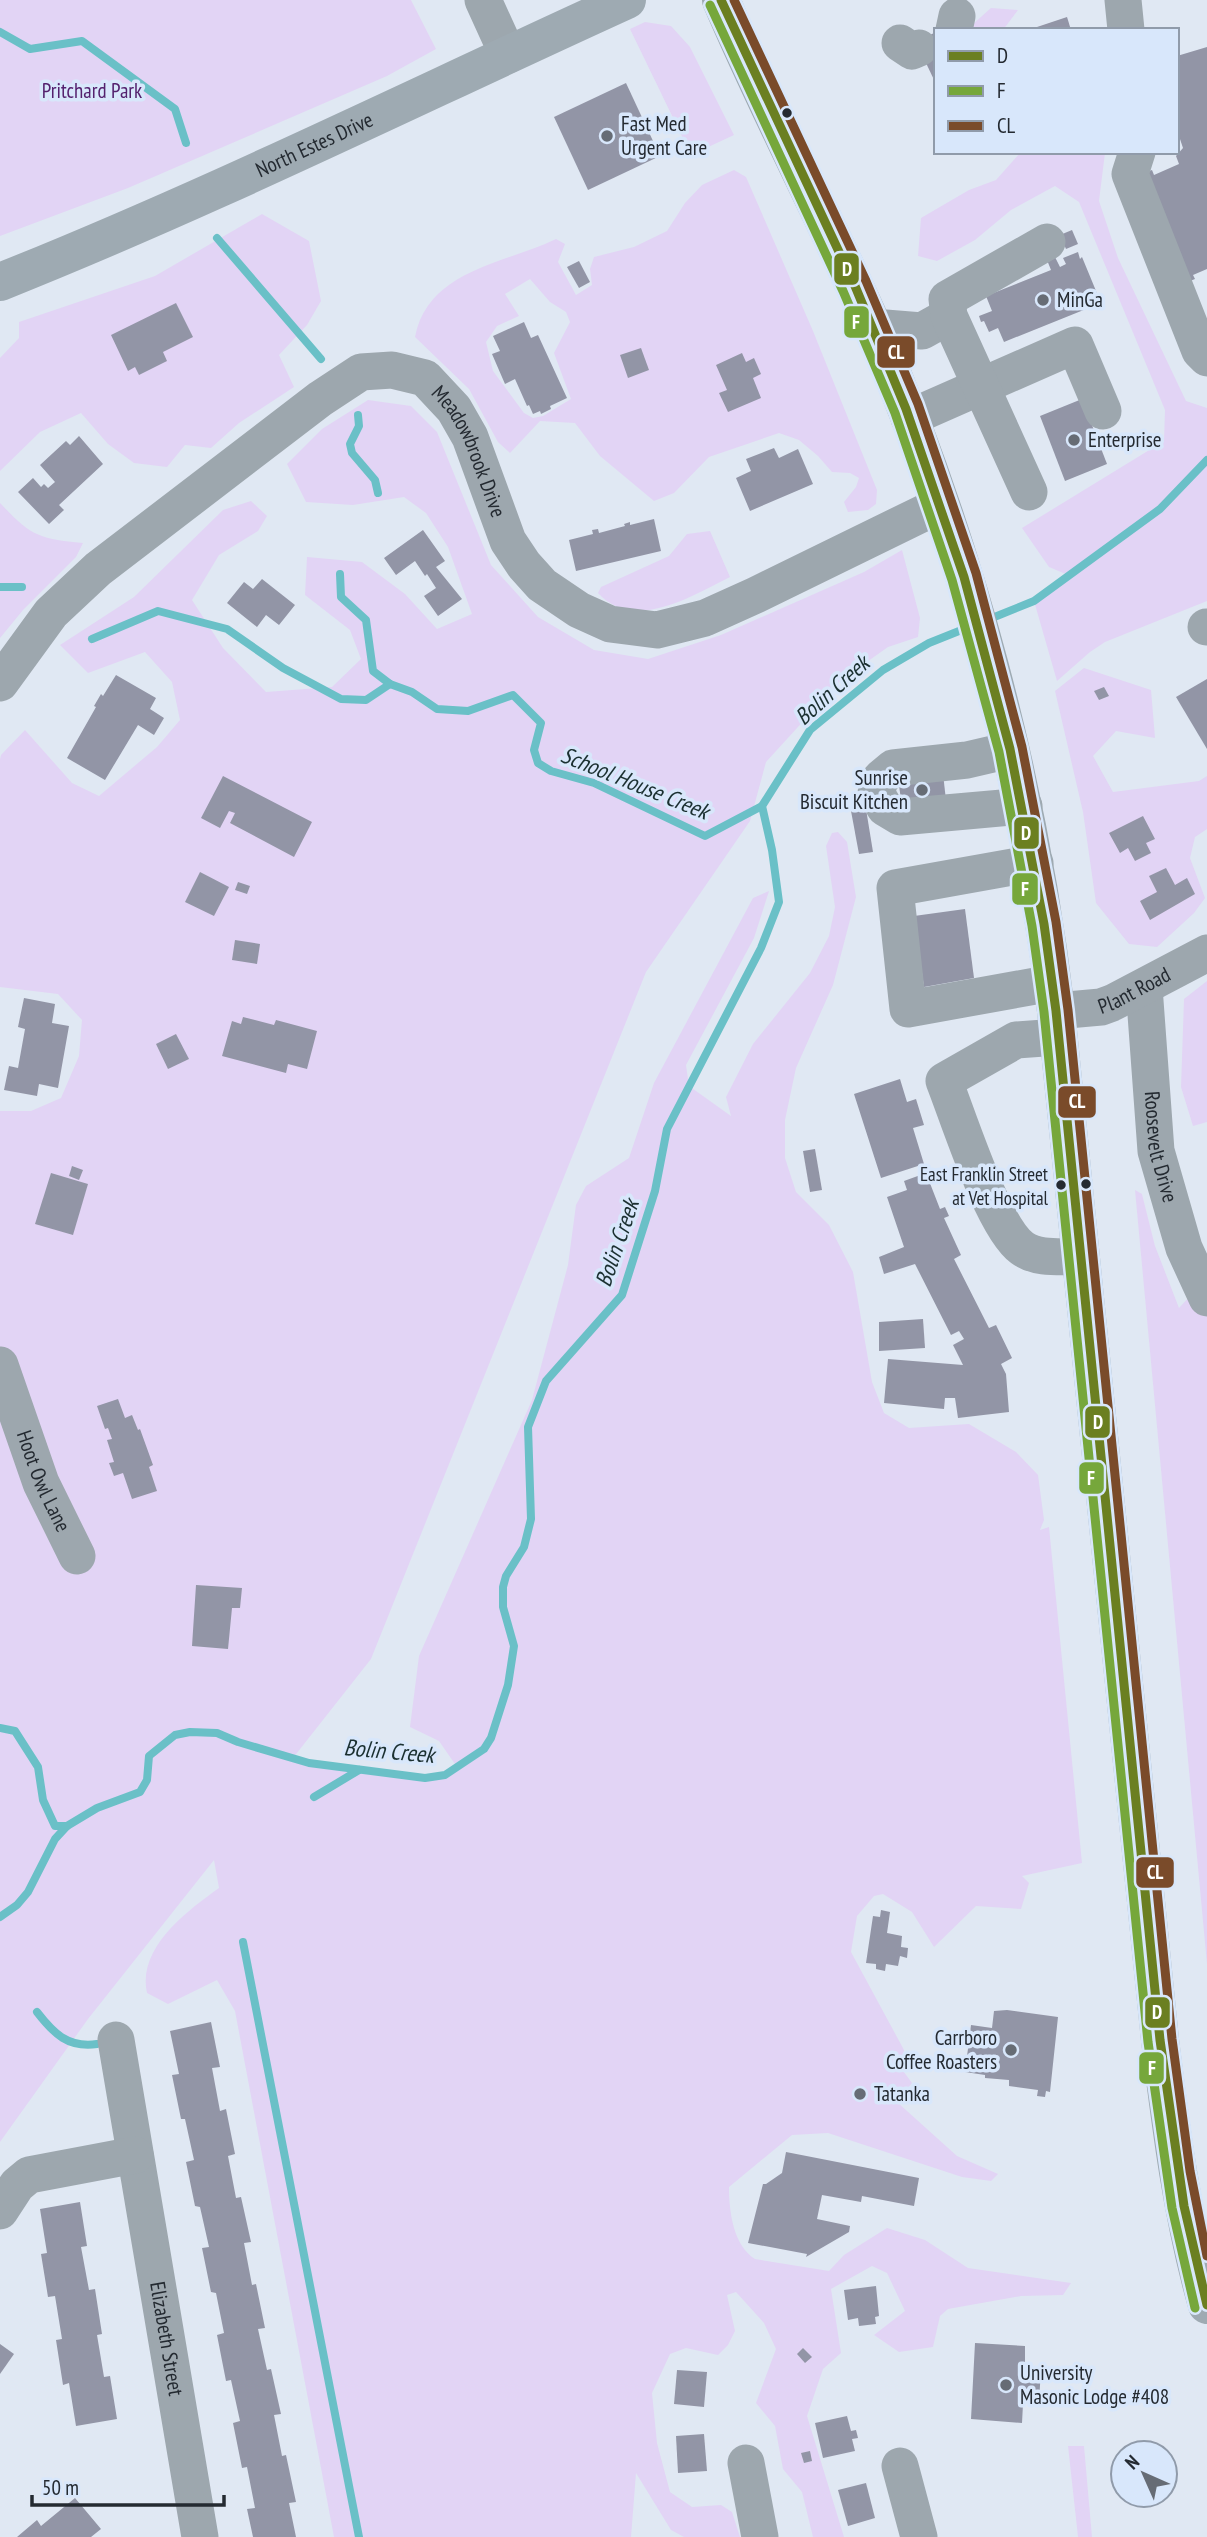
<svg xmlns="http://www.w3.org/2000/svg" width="1207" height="2537" font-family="'PT Sans Narrow',sans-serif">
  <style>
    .green { fill: #e2d4f5; fill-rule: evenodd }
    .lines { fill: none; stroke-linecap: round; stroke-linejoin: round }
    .stream { stroke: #6ac0c7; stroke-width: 8 }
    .building { fill: #9295a6 }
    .minor { stroke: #9da7ae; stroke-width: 37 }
    .major { stroke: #9eaab2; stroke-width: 38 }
    .bus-1-casing { stroke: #d8e7fb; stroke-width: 14 }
    .bus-2-casing { stroke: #d8e7fb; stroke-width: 14 }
    .bus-3-casing { stroke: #d8e7fb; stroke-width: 14 }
    .bus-1 { stroke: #6b7f21; stroke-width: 9 }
    .bus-2 { stroke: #76a73b; stroke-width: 9 }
    .bus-3 { stroke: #7a4b2a; stroke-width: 9 }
    .bus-dot { fill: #242a31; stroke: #d8e7fb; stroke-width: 2.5 }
    .poi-dot { fill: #666c75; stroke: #d8e7fb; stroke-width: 2.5 }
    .labels { text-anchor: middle; stroke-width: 7; stroke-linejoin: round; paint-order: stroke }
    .bus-label { font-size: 19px; fill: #242a31; stroke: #d8e7fb; text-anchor: end }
    .park-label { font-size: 21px; fill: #54216e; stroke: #d8e7fb }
    .poi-label { font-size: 21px; fill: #242a31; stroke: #d8e7fb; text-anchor: start }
    .street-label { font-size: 21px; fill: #242a31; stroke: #d8e7fb }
    .water-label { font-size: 23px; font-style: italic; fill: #1b3031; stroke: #d8e7fb }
    .line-badge { stroke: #d8e7fb; stroke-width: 2.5 }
    .badge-label { font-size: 19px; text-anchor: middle; font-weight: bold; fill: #fff }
  </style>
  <rect width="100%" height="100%" fill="#e0e8f3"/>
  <g class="green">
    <polygon points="0,0 411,0 436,49 387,76 128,188 0,236"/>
    <polygon points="991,8 1018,10 1003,30 974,30 972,25"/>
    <polygon points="645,22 671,26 690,47 734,135 691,155 630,29"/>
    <polygon points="1021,152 1105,153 1099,201 1118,258 1186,401 1207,408 1207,601 1105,642 1090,652 1057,681 1034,601 1068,575 1049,567 1022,528 1164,441 1165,410 1079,202 1055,186 1011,210 975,240 937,261 918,256 921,218 969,190 996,180"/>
    <path d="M734 170 746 177 813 331 877 490 876 504 868 510 848 512 844 502 856 487 859 478 850 473 832 472 818 456 799 440 779 433 709 457 674 493 654 501 600 456 575 423 540 421 510 453 498 442 469 389 415 337C428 270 504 264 556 239L565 244 558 262 576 295 592 285 590 269 594 257 634 247 667 231 685 203 702 185ZM530 279 550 302 566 312 570 322 554 353 571 399 543 416 533 418 524 413 493 371 486 342 497 326 519 316 505 294Z"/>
    <polygon points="262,214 309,241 321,301 307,325 279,355 294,387 239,423 211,448 185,445 167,467 134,463 108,444 81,413 40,432 0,471 0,358 19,338 19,322 155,276"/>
    <path d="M368 400 411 406 437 432 491 565 538 617 594 650 648 659 721 635 864 572 902 550 920 618 918 637 888 647 840 681 766 762 750 821 646 972 371 1659 293 1758 309 1763 425 1778 445 1775 457 1767 439 1741 410 1727 419 1656 532 1400 568 1265 576 1205 586 1186 629 1158 654 1083 753 898 769 891 754 938 686 1065 689 1086 731 1116 726 1097 753 1044 810 973 829 936 835 907 826 846 832 833 838 832 847 842 856 897 833 985 796 1068 785 1120V1158L796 1192 829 1225 853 1272 872 1382 884 1413 909 1428 969 1424 1016 1452 1038 1475 1044 1520 1040 1530 1049 1527 1082 1863 1022 1876 1029 1883 1021 1909 976 1906 934 1947 912 1912 883 1894 874 1896 857 1916 851 1952 904 2050 901 2068 912 2083 897 2102 957 2156 998 2174 991 2181 962 2177 828 2133 792 2135 729 2187C729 2211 733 2245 755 2259L829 2271 844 2255 887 2228 925 2240 968 2268 1071 2283 1063 2295 1021 2296 948 2309 940 2316 933 2347 899 2352 874 2335 905 2311 887 2273 872 2266 831 2289 841 2353 823 2369 807 2416 844 2537H813L802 2492 783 2469 775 2426 756 2403 776 2349 764 2323 736 2292 727 2295 735 2331 728 2345 718 2355 686 2348 670 2354 652 2393 657 2443 670 2492 692 2507 721 2505 732 2512 740 2537H684L671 2530 636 2473 631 2537H334L235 2011 217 1980 168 2004 147 1993C137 1948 187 1911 219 1888L214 1860 88 2019 0 2142V1111H31L61 1098 79 1056 82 1020 58 994 0 987V759L1 755 25 730 72 783 99 796 157 747 180 720 172 682 145 652 88 673 60 645 134 597 223 510 251 501 267 516 258 531 219 555 192 600 223 648 266 692 332 687 361 659 350 630 305 595 307 557 362 562 405 594 437 629 472 614 448 547 426 513 404 497 353 505 306 502 287 464 322 429Z"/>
    <path d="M0 503C30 535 38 539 83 543L76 557 23 610 0 638Z"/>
    <path d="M710 531 730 577C693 595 635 633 598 593L601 587 669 556 687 534Z"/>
    <polygon points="1084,668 1151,690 1155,738 1116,731 1093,756 1113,792 1199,781 1207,776 1207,829 1195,837 1190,858 1205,898 1194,913 1157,947 1129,944 1096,903 1083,812 1055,691"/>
    <polygon points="1207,981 1207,1122 1193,1126 1181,1087 1184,999"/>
    <polygon points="1135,1190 1142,1194 1155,1246 1179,1308 1207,1278 1207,1964"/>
    <polygon points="1068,2446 1084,2446 1092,2537 1078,2537"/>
  </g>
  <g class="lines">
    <g class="stream">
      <polyline points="0,32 30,49 82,41 175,109 186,143"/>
      <polyline points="217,238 321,359"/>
      <polyline points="358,415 359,426 350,444 352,453 375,480 378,493"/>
      <polyline points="340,574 341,597 366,620 373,671 390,684 412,692 437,709 468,711 513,695 541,723 534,750 538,763 551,771 594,783 705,836 762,806"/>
      <polyline points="0,587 22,587"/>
      <polyline points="987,620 1034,601 1160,509 1207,460"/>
      <polyline points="92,639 158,611 227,629 283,668 341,699 366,700 390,684"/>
      <polyline points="0,1728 15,1731 38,1767 43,1800 55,1826 67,1826"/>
      <polyline points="314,1797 359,1770"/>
      <polyline points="0,1917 17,1905 28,1892 55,1839 67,1826 97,1808 140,1792 147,1780 149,1756 175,1735 190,1732 217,1733 238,1742 309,1763 425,1778 445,1775 484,1749 491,1738 508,1685 514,1646 503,1607 503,1587 506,1576 524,1547 531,1519 528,1427 546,1381 622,1295 655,1191 667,1129 761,948 779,902 772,850 762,806 810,730 883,670 929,643 969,627"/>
      <polyline points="243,1942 359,2537"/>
      <path d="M37 2012C54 2034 68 2048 97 2044"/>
    </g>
  </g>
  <g class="building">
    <polygon points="1067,17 1071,30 1031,30 1031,29"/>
    <polygon points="936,32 936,84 916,42"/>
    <polygon points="1207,47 1207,269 1193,275 1195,279 1185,283 1141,174 1152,170 1154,175 1179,164 1176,156 1183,148 1179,136 1177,137 1177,56"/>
    <polygon points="626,83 660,156 588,190 554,117"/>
    <polygon points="1072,230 1078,244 1066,249 1060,235"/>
    <polygon points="1078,252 1080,259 1082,257 1101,303 1004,342 998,328 989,332 984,321 981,322 979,316 992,311 986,296 1051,270 1047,260 1055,257 1060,267 1066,264 1063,258"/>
    <polygon points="579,261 590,282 579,288 567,267"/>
    <polygon points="176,303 193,337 163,352 167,361 139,375 135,367 128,371 111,335"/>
    <polygon points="524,322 531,338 538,335 567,398 550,406 551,409 541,414 540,411 533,414 529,405 527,406 515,379 505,384 492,354 500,351 493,336"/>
    <polygon points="641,348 649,370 628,378 620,355"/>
    <polygon points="742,353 746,362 754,358 761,374 753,378 761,398 728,412 719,393 727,390 716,365"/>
    <polygon points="1082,399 1107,464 1065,481 1040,416"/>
    <polygon points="79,436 103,464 59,505 64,510 49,524 18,492 33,478 41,487 44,484 48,488 55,482 40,465 66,441 70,445"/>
    <polygon points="774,448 779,458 798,449 813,484 750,511 736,478 751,471 746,459"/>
    <polygon points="654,519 661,551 576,571 569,540 593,534 592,530 598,529 599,533 625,526 624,524 630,522 630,525"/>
    <polygon points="423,530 445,561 436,567 462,599 438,616 424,596 436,588 427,574 425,576 415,561 396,575 384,558"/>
    <polygon points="262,579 295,605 279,625 266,615 257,627 227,603 244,582 253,589"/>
    <polygon points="116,675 156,698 150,709 164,718 154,735 138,725 105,780 67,758 96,707 94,706 101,694 103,696"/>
    <polygon points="1207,679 1207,749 1176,697"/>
    <polygon points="1104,687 1109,696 1099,700 1094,691"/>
    <polygon points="942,765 947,809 903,814 897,771"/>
    <polygon points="223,776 312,822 294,857 230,823 235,813 229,811 220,828 201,818"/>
    <polygon points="866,809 873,852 859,854 851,811"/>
    <polygon points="1143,816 1155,839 1146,843 1151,853 1135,861 1128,848 1120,853 1109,833"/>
    <polygon points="1166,868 1175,885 1187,878 1195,894 1150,920 1140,901 1157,892 1149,876"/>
    <polygon points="200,872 229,887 214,916 185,902"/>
    <polygon points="238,882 250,886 247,894 235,890"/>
    <polygon points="965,909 974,978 924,987 914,916"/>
    <polygon points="235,940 260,944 257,964 232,960"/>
    <polygon points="24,998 55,1004 52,1023 69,1026 58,1088 39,1084 37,1096 4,1090 9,1066 18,1068 25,1029 18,1027"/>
    <polygon points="243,1017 274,1025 276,1020 317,1031 307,1069 288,1064 286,1073 222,1056 232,1021 241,1024"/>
    <polygon points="176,1034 189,1059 168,1069 156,1044"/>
    <polygon points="900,1079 907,1102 916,1099 924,1125 913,1128 924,1164 881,1178 854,1094"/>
    <polygon points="815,1149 822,1190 810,1192 803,1151"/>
    <polygon points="72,1166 83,1170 79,1180 69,1176"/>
    <polygon points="51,1173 88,1184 73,1235 35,1224"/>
    <polygon points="926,1173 940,1209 945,1207 949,1216 944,1218 961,1255 954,1259 989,1328 996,1325 1012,1358 1001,1364 1006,1374 1009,1412 958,1418 955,1398 945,1398 944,1409 884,1403 888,1359 963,1365 953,1345 964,1339 959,1331 951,1335 915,1264 884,1274 879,1257 904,1247 887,1197 907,1190 904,1181"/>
    <polygon points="923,1319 925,1348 879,1351 879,1322"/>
    <polygon points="118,1399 125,1418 132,1415 138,1430 140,1429 153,1465 149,1467 157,1491 132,1499 123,1473 114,1476 109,1463 114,1462 107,1440 112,1439 108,1428 105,1429 97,1406"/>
    <polygon points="196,1585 242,1588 240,1608 232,1608 228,1649 192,1646"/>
    <polygon points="881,1910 890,1912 887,1933 902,1936 901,1947 908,1948 907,1958 900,1956 898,1966 886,1964 885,1971 876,1969 876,1964 866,1963 873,1916 880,1917"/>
    <polygon points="1007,2010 1058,2017 1050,2092 1046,2091 1045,2097 1037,2096 1038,2090 1009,2086 1009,2080 985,2078 985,2075 965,2072 971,2025 992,2028 994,2011"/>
    <polygon points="211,2022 220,2067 212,2068 220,2111 226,2109 235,2154 228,2156 236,2198 241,2197 251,2242 244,2243 252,2285 256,2284 265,2328 258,2329 267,2370 271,2369 281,2414 274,2415 282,2456 286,2455 296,2502 289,2503 296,2537 253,2537 247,2509 255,2508 247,2467 242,2468 233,2423 240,2421 231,2380 226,2381 217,2335 224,2333 216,2293 211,2292 202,2248 209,2247 200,2207 195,2206 186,2162 194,2160 185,2119 181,2119 172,2075 179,2074 170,2031"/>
    <polygon points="786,2152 919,2178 914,2206 862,2196 861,2202 822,2195 817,2219 850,2226 849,2232 806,2257 807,2254 748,2243 763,2184 766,2184 782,2173"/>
    <polygon points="80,2202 87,2246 81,2247 89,2290 95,2289 102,2334 97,2335 104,2377 110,2376 117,2419 76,2426 69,2383 63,2385 56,2340 62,2339 55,2296 48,2297 41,2254 47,2253 40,2209"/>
    <polygon points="876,2286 879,2316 875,2317 876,2324 859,2326 858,2318 848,2320 844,2290"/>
    <polygon points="975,2343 1025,2346 1025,2366 1041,2367 1039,2404 1023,2404 1022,2423 971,2419"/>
    <polygon points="0,2344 14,2354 0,2374"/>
    <polygon points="803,2348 812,2357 805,2363 797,2354"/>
    <polygon points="677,2370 707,2372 704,2407 674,2404"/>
    <polygon points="847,2416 851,2431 856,2430 858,2438 852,2439 855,2451 823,2458 815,2423"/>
    <polygon points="704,2434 707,2471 678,2473 676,2436"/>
    <polygon points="810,2451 812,2461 804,2463 801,2453"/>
    <polygon points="866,2483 875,2518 848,2526 838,2490"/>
    <polygon points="75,2498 101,2529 91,2537 17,2537 37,2520 41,2526"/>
  </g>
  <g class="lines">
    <g class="minor">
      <polyline points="483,0 508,55"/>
      <polyline points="1123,0 1126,30"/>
      <polyline points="954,30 957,16"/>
      <polyline points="900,43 912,51 919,48"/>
      <polyline points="1137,152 1130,174 1200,351 1207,358"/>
      <polyline points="873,327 922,331 949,316"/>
      <polyline points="909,418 1075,345 1103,411"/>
      <polyline points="1029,492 949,316 947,299 1047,242"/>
      <polyline points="1206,627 1207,627"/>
      <path id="s1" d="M0 683 51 613 98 569 320 399 361 372 392 370 425 378 454 409 470 437 508 541 524 565 542 585 579 610 610 624 657 630 705 618 756 595 940 505"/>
      <polyline points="1010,750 967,760 893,768 881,778 876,793 885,808 900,817 1024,806"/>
      <polyline points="1035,863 895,888 908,1009 1052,983"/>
      <path id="s2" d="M1144 987 1156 1151 1184 1248 1207 1298"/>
      <path id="s3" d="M1056 1011 1101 1007 1112 1003 1207 953"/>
      <path d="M1058 1037 1016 1040 944 1081C959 1119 993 1227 1022 1248 1038 1260 1063 1256 1081 1257"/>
      <path id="s4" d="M0 1365 41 1483 77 1556"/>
      <path id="s5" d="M116 2040 200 2537"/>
      <polyline points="0,2211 17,2185 29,2175 135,2155"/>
      <polyline points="746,2463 760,2537"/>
      <polyline points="900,2466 919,2537"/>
    </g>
    <g class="major">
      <path d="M721 0C768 111 825 217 873 327 965 542 1029 779 1056 1011L1160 2040C1171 2129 1182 2218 1207 2305"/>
      <path id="s6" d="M0 282C213 197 418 95 627 0"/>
    </g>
    <defs>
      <polyline id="bus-1" points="721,0 855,286 906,409 964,577 1010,749 1044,924 1056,1011 1160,2040 1184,2206 1207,2305"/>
      <polyline id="bus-2" points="710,5 843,291 895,413 952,580 999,752 1032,926 1044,1012 1148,2042 1172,2208 1195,2308"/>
      <polyline id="bus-3" points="734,0 866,281 918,404 976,573 1022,747 1056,922 1068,1010 1172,2039 1190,2171 1207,2256"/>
    </defs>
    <use href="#bus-1" class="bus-1-casing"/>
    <use href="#bus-2" class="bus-2-casing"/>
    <use href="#bus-3" class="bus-3-casing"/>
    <use href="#bus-1" class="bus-1"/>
    <use href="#bus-2" class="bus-2"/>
    <use href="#bus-3" class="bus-3"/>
  </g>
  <g class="bus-dot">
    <circle cx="787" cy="113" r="6"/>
    <circle cx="1086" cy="1184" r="6"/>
    <circle cx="1061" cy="1185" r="6"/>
  </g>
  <g class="poi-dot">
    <circle cx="607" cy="136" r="7"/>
    <circle cx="1043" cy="300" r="7"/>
    <circle cx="1074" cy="440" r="7"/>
    <circle cx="922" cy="790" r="7"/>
    <circle cx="1011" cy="2050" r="7"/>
    <circle cx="860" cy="2094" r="7"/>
    <circle cx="1006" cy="2385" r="7"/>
  </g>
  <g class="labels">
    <g class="bus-label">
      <text x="1048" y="1181">East Franklin Street<tspan x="1048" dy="24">at Vet Hospital</tspan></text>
    </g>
    <g class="park-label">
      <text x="92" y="98">Pritchard Park</text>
    </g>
    <g class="poi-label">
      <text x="621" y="131">Fast Med<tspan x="621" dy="24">Urgent Care</tspan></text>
      <text x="1057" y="307">MinGa</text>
      <text x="1088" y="447">Enterprise</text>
      <text x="908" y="785" text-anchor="end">Sunrise<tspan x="908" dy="24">Biscuit Kitchen</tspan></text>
      <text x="997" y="2045" text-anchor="end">Carrboro<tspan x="997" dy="24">Coffee Roasters</tspan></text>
      <text x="874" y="2101">Tatanka</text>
      <text x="1020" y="2380">University<tspan x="1020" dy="24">Masonic Lodge #408</tspan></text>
    </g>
    <g class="street-label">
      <text dy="7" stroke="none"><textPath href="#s6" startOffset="343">North Estes Drive</textPath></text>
      <text dy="7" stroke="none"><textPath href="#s1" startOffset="632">Meadowbrook Drive</textPath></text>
      <text dy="7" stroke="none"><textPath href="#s3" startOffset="82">Plant Road</textPath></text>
      <text dy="7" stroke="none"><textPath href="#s2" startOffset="161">Roosevelt Drive</textPath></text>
      <text dy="7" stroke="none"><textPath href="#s4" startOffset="124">Hoot Owl Lane</textPath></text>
      <text dy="7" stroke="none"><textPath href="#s5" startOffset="303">Elizabeth Street</textPath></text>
    </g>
    <g class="water-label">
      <text transform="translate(832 690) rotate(-42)" y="8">Bolin Creek</text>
      <text transform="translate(635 783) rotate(22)" y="8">School House Creek</text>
      <text transform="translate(617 1243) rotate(-71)" y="8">Bolin Creek</text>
      <text transform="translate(389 1751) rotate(5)" y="8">Bolin Creek</text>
    </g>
  </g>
  <g class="line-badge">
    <rect x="833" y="252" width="27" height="34" rx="7" fill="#6b7f21"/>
    <rect x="843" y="305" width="27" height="34" rx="7" fill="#76a73b"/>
    <rect x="876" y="335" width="40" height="34" rx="7" fill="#7a4b2a"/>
    <rect x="1013" y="816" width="27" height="34" rx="7" fill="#6b7f21"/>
    <rect x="1011" y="872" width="28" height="34" rx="7" fill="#76a73b"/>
    <rect x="1057" y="1085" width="40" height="34" rx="7" fill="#7a4b2a"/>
    <rect x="1084" y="1405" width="27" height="34" rx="7" fill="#6b7f21"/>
    <rect x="1078" y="1461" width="27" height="34" rx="7" fill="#76a73b"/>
    <rect x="1135" y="1856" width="40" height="33" rx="7" fill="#7a4b2a"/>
    <rect x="1144" y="1996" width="27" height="33" rx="7" fill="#6b7f21"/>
    <rect x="1138" y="2051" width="27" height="34" rx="7" fill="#76a73b"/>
  </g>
  <g class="badge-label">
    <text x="847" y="276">D</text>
    <text x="856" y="329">F</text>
    <text x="896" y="359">CL</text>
    <text x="1026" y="840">D</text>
    <text x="1025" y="896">F</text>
    <text x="1077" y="1108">CL</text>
    <text x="1098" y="1429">D</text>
    <text x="1091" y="1485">F</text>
    <text x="1155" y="1879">CL</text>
    <text x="1157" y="2019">D</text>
    <text x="1152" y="2075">F</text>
  </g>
  <rect x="934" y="28" width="245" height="126" fill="#d8e7fb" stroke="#909baa" stroke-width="2"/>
  <rect x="948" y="51" width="35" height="10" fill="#6b7f21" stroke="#909baa" stroke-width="2"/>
  <text x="997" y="63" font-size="21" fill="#242a31">D</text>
  <rect x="948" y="86" width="35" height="10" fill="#76a73b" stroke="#909baa" stroke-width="2"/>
  <text x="997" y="98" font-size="21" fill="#242a31">F</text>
  <rect x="948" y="121" width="35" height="10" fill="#7a4b2a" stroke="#909baa" stroke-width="2"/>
  <text x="997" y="133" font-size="21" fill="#242a31">CL</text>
  <g transform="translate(1144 2474) rotate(315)"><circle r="33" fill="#d8e7fb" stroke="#909baa" stroke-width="2"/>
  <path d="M0-5L12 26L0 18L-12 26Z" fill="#666c75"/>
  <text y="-10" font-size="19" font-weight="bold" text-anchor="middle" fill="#242a31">N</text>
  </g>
  <path d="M32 2495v10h192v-10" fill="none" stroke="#242a31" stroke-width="3.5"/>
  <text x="42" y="2495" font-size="21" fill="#242a31" stroke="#d8e7fb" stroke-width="5" paint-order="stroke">50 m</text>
</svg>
